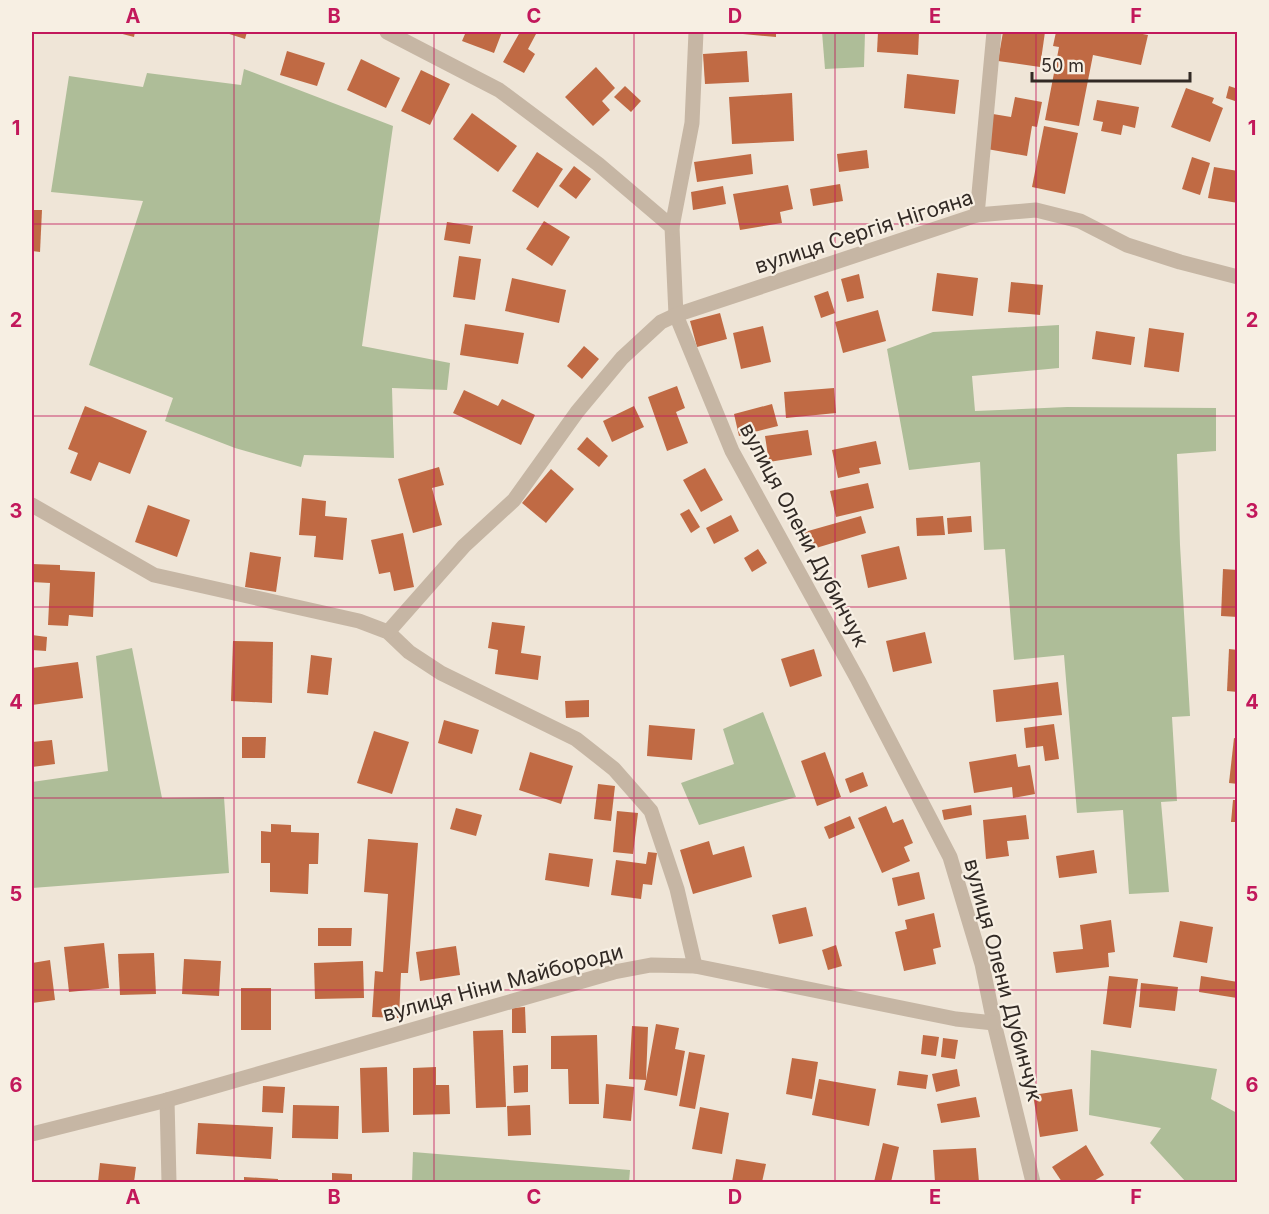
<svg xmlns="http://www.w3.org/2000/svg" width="1269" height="1214" font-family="Inter,sans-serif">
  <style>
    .green { fill: #aebd98 }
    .building { fill: #c06a44 }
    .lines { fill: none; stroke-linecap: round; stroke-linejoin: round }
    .minor { stroke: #c6b6a4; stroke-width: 15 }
    .grid { fill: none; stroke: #c2185b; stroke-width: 1.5; stroke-opacity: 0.55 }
    .labels { text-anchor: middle; stroke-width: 4.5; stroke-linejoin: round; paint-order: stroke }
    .street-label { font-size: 21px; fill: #322a25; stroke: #f7efe3 }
    .neatline { fill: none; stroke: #c2185b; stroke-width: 2 }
    .grid-label { font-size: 20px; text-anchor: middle; font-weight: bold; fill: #c2185b }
  </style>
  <rect width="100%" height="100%" fill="#efe5d7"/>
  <g class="green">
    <polygon points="822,32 865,32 864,67 825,69"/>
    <polygon points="244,69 393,126 362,346 450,363 447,390 392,388 394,458 304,455 301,467 235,448 165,421 173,398 89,365 143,201 51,192 69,76 143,87 147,73 241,85"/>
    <polygon points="1059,325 1059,368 972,376 975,411 1067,407 1216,408 1216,451 1177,454 1180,545 1190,716 1172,717 1177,801 1161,802 1169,892 1129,894 1123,810 1077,813 1064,655 1014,660 1005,549 984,550 980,462 909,470 887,349 933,332"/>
    <polygon points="132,648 162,798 224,797 229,873 32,888 32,782 108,771 96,656"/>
    <polygon points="763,712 796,797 699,825 681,783 734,764 723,729"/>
    <polygon points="1091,1050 1217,1069 1211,1099 1237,1113 1237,1182 1186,1182 1150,1143 1161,1128 1089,1115"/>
    <polygon points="413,1152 630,1170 629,1182 412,1182"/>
  </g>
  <g class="building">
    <polygon points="115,32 135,32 134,37"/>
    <polygon points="223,32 247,32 245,39"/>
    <polygon points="458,32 502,32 494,53 462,41 465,34"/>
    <polygon points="520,32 531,32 536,34 528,49 535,54 524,73 503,62"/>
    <polygon points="743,32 776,32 776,37 743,34"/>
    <polygon points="878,32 919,32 918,55 877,52"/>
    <polygon points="1003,32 1045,32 1040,67 998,61"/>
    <polygon points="1056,32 1132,32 1148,35 1141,65 1093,55 1079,126 1045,120 1059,47 1053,46"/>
    <polygon points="287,51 325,63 317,86 280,75"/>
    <polygon points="747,51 749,82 705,84 703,54"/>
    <polygon points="361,59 400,78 386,108 347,90"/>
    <polygon points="596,67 615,88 602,101 610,110 593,126 565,97"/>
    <polygon points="421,70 450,84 430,125 401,111"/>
    <polygon points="907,74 959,80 955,114 904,108"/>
    <polygon points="625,86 641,101 631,112 614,97"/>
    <polygon points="1229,86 1238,89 1238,102 1226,98"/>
    <polygon points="1186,88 1214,98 1212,103 1223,108 1210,142 1171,127"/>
    <polygon points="792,93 794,141 732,144 729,97"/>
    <polygon points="1015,97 1042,102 1037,127 1032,126 1027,156 987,149 993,114 1011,117"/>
    <polygon points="1097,100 1139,107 1135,128 1123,125 1121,135 1101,131 1103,122 1093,120"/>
    <polygon points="472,113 517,146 498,172 453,139"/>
    <polygon points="1044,126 1078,133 1065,194 1032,187"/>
    <polygon points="867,150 869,168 839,172 837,154"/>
    <polygon points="537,152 563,169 538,208 512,191"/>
    <polygon points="751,154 753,174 697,182 694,162"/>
    <polygon points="1192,157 1210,163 1200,195 1182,189"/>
    <polygon points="574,166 591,179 576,199 559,186"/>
    <polygon points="1214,167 1238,171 1238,203 1208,198"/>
    <polygon points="840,184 843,201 813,206 810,189"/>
    <polygon points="788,185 793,209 780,212 782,223 740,230 733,194"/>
    <polygon points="723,186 726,204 693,210 691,192"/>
    <polygon points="32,210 42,210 40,252 32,251"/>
    <polygon points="544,221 570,237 552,266 526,249"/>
    <polygon points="447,222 473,226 470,244 444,240"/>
    <polygon points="459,256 481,259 475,300 453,297"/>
    <polygon points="937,273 978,278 973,316 932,311"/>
    <polygon points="859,274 864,298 847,302 841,279"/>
    <polygon points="512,278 566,290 559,323 505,311"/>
    <polygon points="1011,282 1043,285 1040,315 1008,312"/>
    <polygon points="828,291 835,313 821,318 814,296"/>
    <polygon points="878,310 886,341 843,353 835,322"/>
    <polygon points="720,313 727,339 697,347 690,321"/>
    <polygon points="465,324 524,333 518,364 460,355"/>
    <polygon points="763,326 771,362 741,369 733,333"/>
    <polygon points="1149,328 1184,333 1179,372 1144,367"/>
    <polygon points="1096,331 1135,337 1131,365 1092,359"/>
    <polygon points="584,346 599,359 582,379 567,366"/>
    <polygon points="677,386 685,408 676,412 688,443 667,451 648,397"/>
    <polygon points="834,388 836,413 786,418 784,392"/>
    <polygon points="464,390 498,406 502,399 535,415 521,445 453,413"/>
    <polygon points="772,404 778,426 739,436 734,414"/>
    <polygon points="85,406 147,431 130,474 99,462 91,481 70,473 78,453 68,449"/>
    <polygon points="634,406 644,427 612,442 603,421"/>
    <polygon points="808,430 812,455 769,462 765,436"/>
    <polygon points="587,437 608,456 599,467 577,449"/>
    <polygon points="876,441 881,464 859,468 860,473 838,478 832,450"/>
    <polygon points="439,467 444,485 432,488 442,525 413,533 398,479"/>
    <polygon points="705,468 723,500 701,512 683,480"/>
    <polygon points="551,469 574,489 546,523 522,503"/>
    <polygon points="868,483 874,508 836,517 830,491"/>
    <polygon points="302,498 326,501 325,516 347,518 343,560 314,557 316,536 299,535"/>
    <polygon points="148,505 190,520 177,557 135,542"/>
    <polygon points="689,509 700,527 691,533 680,514"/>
    <polygon points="731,515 739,531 714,544 706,528"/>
    <polygon points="861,516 866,533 806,551 801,533"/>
    <polygon points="943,516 945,535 917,536 916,518"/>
    <polygon points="971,516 972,532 948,534 947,518"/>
    <polygon points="403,533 414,587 394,591 390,572 379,574 371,540"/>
    <polygon points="899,546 907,579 868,588 861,555"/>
    <polygon points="758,549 767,563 752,572 744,558"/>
    <polygon points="250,552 281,557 276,592 245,587"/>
    <polygon points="32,564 60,565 60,570 95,572 93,617 69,615 68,626 48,625 50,583 32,582"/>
    <polygon points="1223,569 1238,570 1238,617 1221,616"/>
    <polygon points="492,622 525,626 521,653 541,656 538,680 495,674 498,650 488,648"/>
    <polygon points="925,632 932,663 893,672 886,641"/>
    <polygon points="32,635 47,637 46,651 32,650"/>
    <polygon points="233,641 273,642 272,703 231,701"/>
    <polygon points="814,649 822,676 790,687 781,659"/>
    <polygon points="1229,649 1238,650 1238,692 1227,691"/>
    <polygon points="311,655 332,658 328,695 307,693"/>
    <polygon points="78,662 83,698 32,705 32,668"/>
    <polygon points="1058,682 1062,715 996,722 993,690"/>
    <polygon points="589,700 589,717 566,718 565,701"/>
    <polygon points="444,720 479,730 472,754 438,743"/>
    <polygon points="1054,724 1059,759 1045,761 1043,746 1026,748 1024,728"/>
    <polygon points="649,725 695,729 692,760 647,756"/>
    <polygon points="374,731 409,742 392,794 357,783"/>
    <polygon points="242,737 266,737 265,758 242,758"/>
    <polygon points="1234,738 1238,739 1238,784 1229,783"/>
    <polygon points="52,740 55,764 32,767 32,742"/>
    <polygon points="530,752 573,766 561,804 519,790"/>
    <polygon points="825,752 841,797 817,806 801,761"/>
    <polygon points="1016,754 1018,767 1030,765 1035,794 1013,798 1012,787 974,793 969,762"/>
    <polygon points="863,772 868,786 850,793 845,779"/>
    <polygon points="598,784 615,786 611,821 594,819"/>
    <polygon points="1233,800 1238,800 1238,822 1231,822"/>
    <polygon points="971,805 972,815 944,820 942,810"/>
    <polygon points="886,806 893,823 903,819 913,843 904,847 910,861 882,873 858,818"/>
    <polygon points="456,808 482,815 476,836 450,829"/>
    <polygon points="617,811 638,813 633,854 613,852"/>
    <polygon points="1026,815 1029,839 1007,841 1009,856 986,859 983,820"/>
    <polygon points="850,816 855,828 829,839 824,827"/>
    <polygon points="271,824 291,825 291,832 319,833 318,864 309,864 308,894 270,892 270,863 261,863 261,831 271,832"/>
    <polygon points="368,839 418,843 408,973 401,973 399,1018 372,1017 375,971 383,972 388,894 364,892"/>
    <polygon points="709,841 713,855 744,846 752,877 693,894 680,850"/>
    <polygon points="1094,850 1097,873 1059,878 1056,856"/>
    <polygon points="648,852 657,853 652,885 643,884 641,899 611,895 616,860 646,864"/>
    <polygon points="549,853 593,859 589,887 545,880"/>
    <polygon points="919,872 925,899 898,906 892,878"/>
    <polygon points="806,907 813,936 779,944 772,915"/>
    <polygon points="934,913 941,947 933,949 936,964 904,971 895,932 907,929 905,920"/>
    <polygon points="1111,920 1115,952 1108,953 1109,967 1056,973 1053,952 1083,949 1080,925"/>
    <polygon points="1180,921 1213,927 1207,963 1173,957"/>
    <polygon points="318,928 352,928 351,946 318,946"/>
    <polygon points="104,943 109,988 69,992 64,947"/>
    <polygon points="836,945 842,966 828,970 822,950"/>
    <polygon points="456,946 460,975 420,981 416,952"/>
    <polygon points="154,953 156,994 120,995 118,954"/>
    <polygon points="184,959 221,961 219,996 182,994"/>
    <polygon points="50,960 55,1000 32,1003 32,963"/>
    <polygon points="363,961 364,998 315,999 314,963"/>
    <polygon points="1109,976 1138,979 1131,1028 1103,1024"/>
    <polygon points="1201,976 1238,982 1237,998 1199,992"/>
    <polygon points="1141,983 1178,987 1175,1011 1139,1007"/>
    <rect x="241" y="988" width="30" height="42"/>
    <polygon points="525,1007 526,1033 512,1033 512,1008"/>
    <polygon points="656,1024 679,1028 675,1049 685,1051 677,1096 644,1090 646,1080 629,1079 632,1026 648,1027 646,1080"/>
    <polygon points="503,1030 506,1107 476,1108 473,1031"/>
    <polygon points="597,1035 599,1104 569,1104 568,1069 551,1069 551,1036"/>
    <polygon points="923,1035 939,1037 936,1056 921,1054"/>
    <polygon points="943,1038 958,1040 955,1059 941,1057"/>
    <polygon points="689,1052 705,1055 695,1109 679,1106"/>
    <polygon points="792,1058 818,1062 812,1099 786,1094"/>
    <polygon points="528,1065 528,1092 514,1093 513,1066"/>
    <polygon points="387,1067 389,1132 362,1133 360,1068"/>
    <polygon points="436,1067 436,1085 449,1085 450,1114 413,1115 413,1068"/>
    <polygon points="957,1069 960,1086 936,1092 932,1074"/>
    <polygon points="899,1071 928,1075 926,1089 897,1085"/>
    <polygon points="819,1079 876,1089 869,1126 812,1115"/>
    <polygon points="606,1084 634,1087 631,1121 603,1118"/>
    <polygon points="263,1086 285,1087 283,1113 262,1112"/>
    <polygon points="1072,1089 1078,1131 1040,1137 1033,1095"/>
    <polygon points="976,1097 980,1117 941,1123 937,1104"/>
    <polygon points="293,1105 339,1106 338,1139 292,1138"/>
    <polygon points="530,1105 531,1135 508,1136 507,1106"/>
    <polygon points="700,1107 729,1113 722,1154 692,1149"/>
    <polygon points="198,1123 273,1127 271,1159 196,1154"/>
    <polygon points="883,1143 899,1147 891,1182 874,1182"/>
    <polygon points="1086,1145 1104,1175 1092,1182 1062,1182 1052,1167"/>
    <polygon points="976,1148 979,1182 935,1182 933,1150"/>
    <polygon points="736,1159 766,1164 762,1182 732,1182"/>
    <polygon points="100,1163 136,1167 134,1182 98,1182"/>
    <polygon points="332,1173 352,1174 352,1182 332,1182"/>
    <polygon points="244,1177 278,1179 278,1182 244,1182"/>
  </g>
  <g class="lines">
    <g class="minor">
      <polyline points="387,32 499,90 598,164 672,227 676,315 732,451 858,680 950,857 982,964 994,1023 1033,1182"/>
      <polyline points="977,215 994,32"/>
      <polyline points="672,227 692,123 696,32"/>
      <polyline points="32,505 154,575 359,621 388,632 409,652 441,673 576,739 614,769 651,811 677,889 695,966"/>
      <polyline points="388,632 464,546 514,500 577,412 622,358 661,322 676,315 977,215 1036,210 1080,221 1127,245 1180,262 1238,277"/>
      <polyline points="167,1100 169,1182"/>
      <polyline points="32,1134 167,1100 614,972 651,965 695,966 956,1019 994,1023"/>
    </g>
  </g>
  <path class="grid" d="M234 32V1182M434 32V1182M634 32V1182M835 32V1182M1036 32V1182M32 224H1238M32 416H1238M32 607H1238M32 798H1238M32 990H1238"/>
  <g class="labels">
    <g class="street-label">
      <text transform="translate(864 232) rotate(-18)" y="7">вулиця Сергія Нігояна</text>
      <text transform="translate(804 535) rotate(62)" y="7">вулиця Олени Дубинчук</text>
      <text transform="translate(1003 980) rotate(75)" y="7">вулиця Олени Дубинчук</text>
      <text transform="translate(503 983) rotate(-15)" y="7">вулиця Ніни Майбороди</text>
    </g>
  </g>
  <rect width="1269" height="1214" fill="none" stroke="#f7efe3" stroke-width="66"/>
  <path d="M1032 72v9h158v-9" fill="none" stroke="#322a25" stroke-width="3"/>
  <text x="1041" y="72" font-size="18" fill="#322a25" stroke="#f7efe3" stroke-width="4.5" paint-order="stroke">50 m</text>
  <rect x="33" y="33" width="1203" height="1148" class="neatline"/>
  <g class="grid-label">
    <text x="133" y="23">A</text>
    <text x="334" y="23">B</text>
    <text x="534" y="23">C</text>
    <text x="735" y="23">D</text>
    <text x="935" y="23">E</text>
    <text x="1136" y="23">F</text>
    <text x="16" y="135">1</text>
    <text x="1252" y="135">1</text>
    <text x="16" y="327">2</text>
    <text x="1252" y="327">2</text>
    <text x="16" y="518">3</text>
    <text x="1252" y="518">3</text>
    <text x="16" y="709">4</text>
    <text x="1252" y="709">4</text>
    <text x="16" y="901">5</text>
    <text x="1252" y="901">5</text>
    <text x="16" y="1092">6</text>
    <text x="1252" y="1092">6</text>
    <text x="133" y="1204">A</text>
    <text x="334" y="1204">B</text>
    <text x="534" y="1204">C</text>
    <text x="735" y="1204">D</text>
    <text x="935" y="1204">E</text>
    <text x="1136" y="1204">F</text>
  </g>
</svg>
